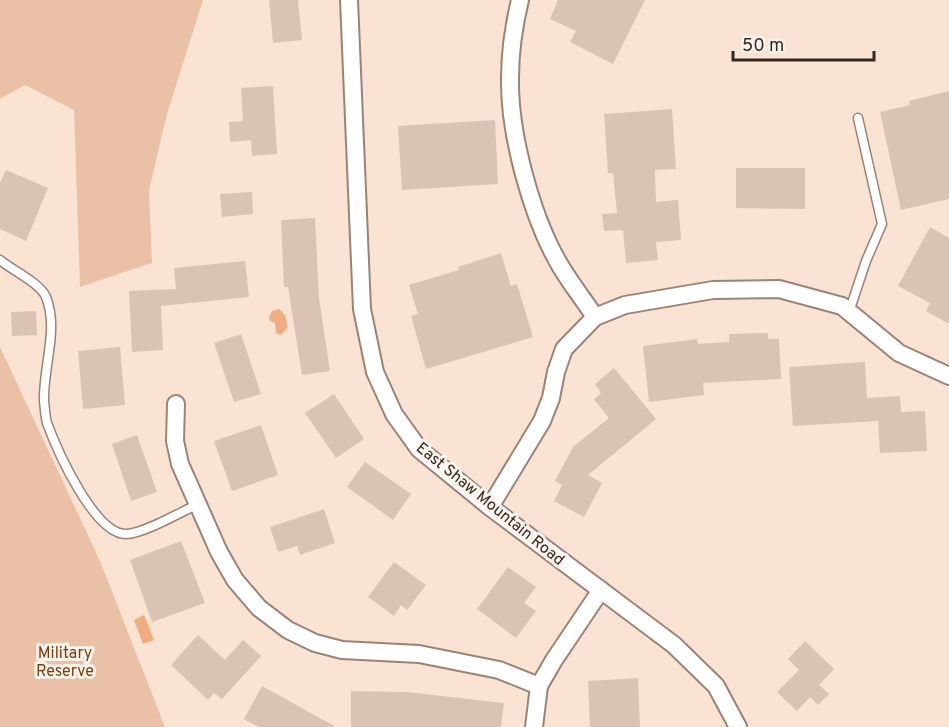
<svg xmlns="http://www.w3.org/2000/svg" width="949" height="727" font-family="Overpass,sans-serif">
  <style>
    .green { fill: #eac1a7 }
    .water { fill: #f0ad82 }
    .building { fill: #dac3b4 }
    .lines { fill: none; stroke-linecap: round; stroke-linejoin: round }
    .lane-casing { stroke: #9a8477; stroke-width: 11 }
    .street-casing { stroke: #9a8477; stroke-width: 20 }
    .lane { stroke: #fff; stroke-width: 8 }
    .street { stroke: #fff; stroke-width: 16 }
    .labels { text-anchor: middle; stroke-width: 6; stroke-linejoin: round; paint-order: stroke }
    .street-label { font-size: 16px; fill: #322a24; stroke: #fdf3ed }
    .park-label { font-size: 16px; fill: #783c0a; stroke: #fdf3ed }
  </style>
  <rect width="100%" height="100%" fill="#fbe3d4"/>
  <g class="green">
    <polygon points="0,0 203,0 167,114 149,190 152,263 80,287 74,110 25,85 0,99"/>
    <polygon points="0,347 100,561 165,727 0,727"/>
  </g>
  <g class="water">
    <polygon points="279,309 285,315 288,327 281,335 276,333 275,323 270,321 269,317 272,311"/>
    <polygon points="144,615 154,640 143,644 134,620"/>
  </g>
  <g class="building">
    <polygon points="269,0 298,0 302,40 273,43"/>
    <polygon points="558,0 645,0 613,64 570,42 576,31 550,19"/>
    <polygon points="273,86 277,154 252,156 251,140 230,142 229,122 243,121 241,88"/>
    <polygon points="949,91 949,199 901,210 880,112 910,105 909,101"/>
    <polygon points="672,109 676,169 655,170 656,202 678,200 681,240 656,242 658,260 626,263 623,230 604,231 602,214 617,213 613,173 608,173 604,114"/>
    <polygon points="495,120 498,184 402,190 398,126"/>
    <polygon points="736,168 805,168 805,209 736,208"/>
    <polygon points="6,170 48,188 26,241 0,229 0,183"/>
    <polygon points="252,192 253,214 222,217 220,194"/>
    <polygon points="315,218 319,298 330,371 302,375 288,287 284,287 281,220"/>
    <polygon points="930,227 949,238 949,324 926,311 930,303 898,286"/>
    <polygon points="501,253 511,286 517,284 533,337 426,369 411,316 418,314 409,285 459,270 458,267"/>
    <polygon points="245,261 249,297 161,306 163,350 132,352 129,291 176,289 174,268"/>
    <polygon points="36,311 37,335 12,336 11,312"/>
    <polygon points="768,333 768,339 779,339 781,379 703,383 704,395 649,402 643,346 697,339 698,344 729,342 729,334"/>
    <polygon points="241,334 261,394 234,402 214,343"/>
    <polygon points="120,347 125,405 83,409 78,351"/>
    <polygon points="865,362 867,398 900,396 901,412 925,411 927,451 880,453 878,421 793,426 789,367"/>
    <polygon points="614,368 656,419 588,475 602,483 584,517 554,501 562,485 555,481 573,447 609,418 594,399 601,393 595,384"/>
    <polygon points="334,394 364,439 336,458 305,413"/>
    <polygon points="261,425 278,475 232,491 214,441"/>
    <polygon points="137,435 157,492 131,501 112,444"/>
    <polygon points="365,462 411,494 393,520 347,487"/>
    <polygon points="324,509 335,543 300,555 297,546 278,552 270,527"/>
    <polygon points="181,541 205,603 152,622 130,560"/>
    <polygon points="394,562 426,585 407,610 401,605 394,616 368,597"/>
    <polygon points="508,567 536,587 524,603 536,611 516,638 477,609"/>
    <polygon points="198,635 225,660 243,640 261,656 222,699 214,693 208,700 171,665"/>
    <polygon points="805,641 834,669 819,685 829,694 818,705 810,697 797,711 777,692 799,670 788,659"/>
    <polygon points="638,678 640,727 590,727 588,681"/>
    <polygon points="262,686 336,727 259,727 244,719"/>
    <polygon points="351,691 407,692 504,703 501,727 351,727"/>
  </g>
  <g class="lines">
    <defs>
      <g id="lane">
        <path d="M0 260C12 270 40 283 46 297 59 329 43 367 44 401 45 408 45 416 47 423 57 450 94 534 126 534 143 534 181 512 198 504"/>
        <polyline points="849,312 866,261 882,224 858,118"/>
      </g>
      <g id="street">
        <polyline points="349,0 362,309 375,372 394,414 419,449 490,507 674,645 716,686 738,727"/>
        <path d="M520 0C514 25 510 52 510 78 509 134 532 219 561 267 571 284 584 300 595 317"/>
        <polyline points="176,404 175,441 180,464 219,552 235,580 259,608 288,630 315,643 342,650 419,654 499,670 539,686"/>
        <polyline points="490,507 542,421 551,398 556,372 564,349 595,317 625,305 713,290 779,289 842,306 899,353 949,376"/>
        <polyline points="534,727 539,686 554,660 601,590"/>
      </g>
    </defs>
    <use href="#lane" class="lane-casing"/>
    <use href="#street" class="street-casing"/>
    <use href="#lane" class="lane"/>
    <use href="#street" class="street"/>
  </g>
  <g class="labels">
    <g class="street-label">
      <text transform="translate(491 503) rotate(39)" y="6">East Shaw Mountain Road</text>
    </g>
    <g class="park-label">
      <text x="65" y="658">Military<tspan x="65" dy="18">Reserve</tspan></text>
    </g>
  </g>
  <path d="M733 51v9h141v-9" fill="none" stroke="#322a24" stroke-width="3"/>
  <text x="742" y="51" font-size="18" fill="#322a24" stroke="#fdf3ed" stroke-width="4.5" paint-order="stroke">50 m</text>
</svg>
